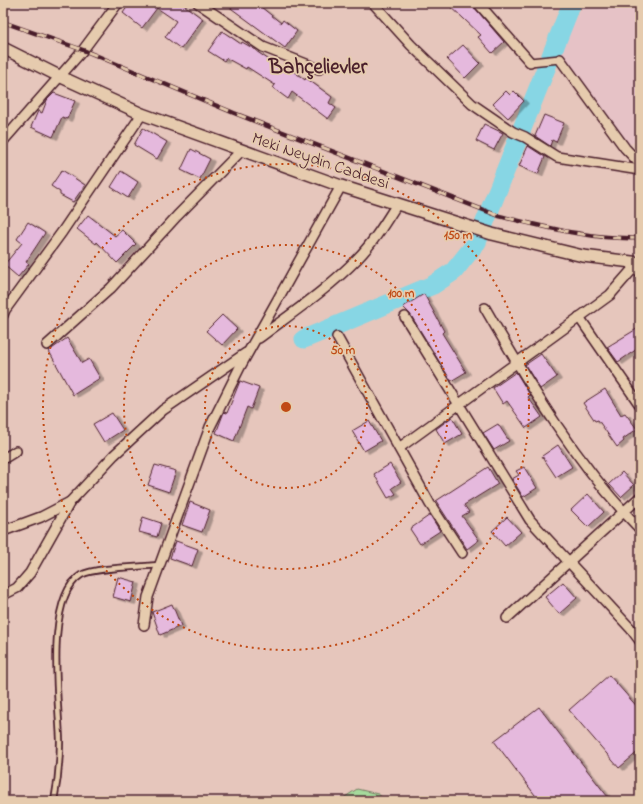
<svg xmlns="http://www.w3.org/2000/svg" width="643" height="804" font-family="'Indie Flower',sans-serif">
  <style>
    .built { fill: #e6c2c6 }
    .green { fill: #a5da9c; stroke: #787c64 }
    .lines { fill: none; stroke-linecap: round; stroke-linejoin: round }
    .river { stroke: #87d6e4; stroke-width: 19 }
    .building { fill: #e5b9dd; stroke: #4a1f2b; filter: url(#shadow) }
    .service-casing { stroke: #4a1f2b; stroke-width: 8 }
    .pedestrian-casing { stroke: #4a1f2b; stroke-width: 10 }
    .minor-casing { stroke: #4a1f2b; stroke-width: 12 }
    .tertiary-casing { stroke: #4a1f2b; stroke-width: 14 }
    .service { stroke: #e6cbae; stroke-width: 4.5 }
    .pedestrian { stroke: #e6cbae; stroke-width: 7 }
    .minor { stroke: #e6cbae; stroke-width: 9 }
    .tertiary { stroke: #e6cbae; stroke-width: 11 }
    .rail-casing { stroke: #4a1f2b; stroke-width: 4.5 }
    .rail { stroke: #e6cbae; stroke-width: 3; stroke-dasharray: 9; stroke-linecap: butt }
    .ring { fill: none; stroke: #c04a14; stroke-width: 2; stroke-dasharray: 2 4 }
    .labels { text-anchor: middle; stroke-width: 3.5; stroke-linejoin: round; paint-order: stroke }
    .street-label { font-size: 17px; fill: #4a1f2b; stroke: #e6cbae }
    .district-label { font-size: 21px; font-weight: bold; fill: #4a1f2b; stroke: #e6cbae }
    .centre { fill: #c04a14; stroke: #e6cbae; stroke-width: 2 }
    .ring-label { font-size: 12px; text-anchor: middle; font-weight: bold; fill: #c04a14; stroke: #e6cbae; stroke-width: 3.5; stroke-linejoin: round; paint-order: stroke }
  </style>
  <defs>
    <filter id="shadow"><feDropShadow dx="4.5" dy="2.5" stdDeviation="0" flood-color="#0004"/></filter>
  </defs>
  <rect width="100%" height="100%" fill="#e6c6bc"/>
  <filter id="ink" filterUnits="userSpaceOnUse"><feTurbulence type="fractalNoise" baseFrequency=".025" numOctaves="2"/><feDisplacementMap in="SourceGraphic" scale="8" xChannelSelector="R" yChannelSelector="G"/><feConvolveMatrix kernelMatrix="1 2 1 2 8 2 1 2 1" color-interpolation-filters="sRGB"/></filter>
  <g filter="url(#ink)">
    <polygon class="built" points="585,3 640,3 640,141 629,144 559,50"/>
    <polygon class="green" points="357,789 378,794 387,801 339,801"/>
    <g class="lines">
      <polyline class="river" points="304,339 433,285 454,271 477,242 572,3"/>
    </g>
    <g class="building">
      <polygon points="130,3 181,3 203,19 181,49 165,37 176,21 157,8 142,28 123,13"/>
      <polygon points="224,3 256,3 281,23 283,20 297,31 285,48"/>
      <polygon points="447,3 472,3 474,7 504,42 492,53 478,37 481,35"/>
      <polygon points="222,31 241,44 242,42 256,50 256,51 285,71 288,67 305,80 306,78 332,97 329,103 336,108 328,119 292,92 288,99 273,88 275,85 247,67 246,69 226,58 224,61 208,51"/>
      <polygon points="463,45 480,63 465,78 447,59"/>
      <polygon points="506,91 510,95 514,91 524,101 508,118 493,104"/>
      <polygon points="54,93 75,101 67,119 62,117 53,137 31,127 38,111 42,113 47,100"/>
      <polygon points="544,115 564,123 556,142 552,140 550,146 535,136"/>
      <polygon points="484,124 503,133 494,150 476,141"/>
      <polygon points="143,128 167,142 157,159 134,145"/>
      <polygon points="528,146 545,157 538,174 519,166"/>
      <polygon points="191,149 210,159 200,179 181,170"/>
      <polygon points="62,170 85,185 73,202 60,195 60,192 51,186"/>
      <polygon points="121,171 138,182 128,198 111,187"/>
      <polygon points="88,215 115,236 122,230 136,244 117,263 97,242 96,244 77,229"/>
      <polygon points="28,222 45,233 26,262 29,264 18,277 4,265 22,243 17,239"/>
      <polygon points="424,294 444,331 442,333 466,372 451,381 410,314 403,307"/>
      <polygon points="222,315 237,329 222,345 206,331"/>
      <polygon points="640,327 640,347 618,362 607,347"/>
      <polygon points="67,338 82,363 89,359 100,378 73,395 49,351"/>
      <polygon points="541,354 557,377 540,389 525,365"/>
      <polygon points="516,372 530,395 528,397 542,417 526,428 507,401 503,404 493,388"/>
      <polygon points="240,381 259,388 251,409 247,407 234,441 216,433 224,412 227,413"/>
      <polygon points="605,389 621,415 625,413 637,429 623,439 624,441 617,447 598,420 595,421 583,403"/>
      <polygon points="112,413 123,430 104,442 93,424"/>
      <polygon points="452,417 462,434 445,444 436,429"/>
      <polygon points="369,421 381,441 364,451 352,431"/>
      <polygon points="498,424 509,441 494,450 483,433"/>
      <polygon points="558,445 572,467 556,477 542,456"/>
      <polygon points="390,464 401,482 392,488 396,494 388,498 374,474"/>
      <polygon points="155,465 176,471 169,492 148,485"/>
      <polygon points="488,467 498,484 464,505 469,512 462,516 479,540 467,549 436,501"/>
      <polygon points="524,467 537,488 523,497 512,479 519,475 516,471"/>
      <polygon points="622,472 634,485 621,497 609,484"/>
      <polygon points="588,494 604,512 588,527 571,510"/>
      <polygon points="190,502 210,510 202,532 182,525"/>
      <polygon points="430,515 440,531 420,544 410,529"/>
      <polygon points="143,517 161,523 157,537 139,532"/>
      <polygon points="507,517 521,532 505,546 492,531"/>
      <polygon points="176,541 198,549 192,566 170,558"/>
      <polygon points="118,577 136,582 131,602 113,597"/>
      <polygon points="563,582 577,598 559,614 545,597"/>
      <polygon points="172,604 181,626 160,635 152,612"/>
      <polygon points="609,675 640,710 640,750 619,768 569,710"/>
      <polygon points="539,707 580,761 611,801 540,801 535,795 494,741"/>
    </g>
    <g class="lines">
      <defs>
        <g id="service">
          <polyline points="634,268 640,277"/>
          <path d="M54 801C58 781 60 761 60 741 59 702 44 598 81 575 95 567 142 567 159 565"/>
        </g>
        <polyline id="pedestrian" points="530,62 560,59"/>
        <g id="minor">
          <polyline points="198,3 263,47 319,69"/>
          <polyline points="373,3 411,45 472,104 513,132 525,137 557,157 640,170"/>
          <polyline points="478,3 530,62"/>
          <polyline points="560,59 625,148 640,164"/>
          <polyline points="3,141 83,50 118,3"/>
          <path d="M485 308C530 386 577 465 640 529"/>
          <polyline points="3,315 5,310 62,232 142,114"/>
          <polyline points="405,317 530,520 631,629 640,641"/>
          <polyline points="579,317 640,405"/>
          <polyline points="337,337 430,504 462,553"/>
          <path d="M259 338C292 313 328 289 357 259 373 243 385 223 397 204"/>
          <polyline points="47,345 111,288 177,216 242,150"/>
          <polyline points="399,448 610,295 638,263"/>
          <polyline points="3,459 16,451"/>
          <polyline points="3,531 41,517 70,502"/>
          <polyline points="3,595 17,588 30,573 70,502 114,455 163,410 246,353"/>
          <polyline points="507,618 640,497"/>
          <polyline points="144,625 148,597 210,427 240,367 341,186"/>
        </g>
        <polyline id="tertiary" points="3,48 59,76 142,114 341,186 492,234 583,256 640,263"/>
      </defs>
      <use href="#service" class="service-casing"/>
      <use href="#pedestrian" class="pedestrian-casing"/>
      <use href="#minor" class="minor-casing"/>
      <use href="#tertiary" class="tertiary-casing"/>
      <use href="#service" class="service"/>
      <use href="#pedestrian" class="pedestrian"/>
      <use href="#minor" class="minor"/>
      <use href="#tertiary" class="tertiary"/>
      <defs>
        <path id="rail" d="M3 22 83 50 234 113 499 216C545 227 593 240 640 238"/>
      </defs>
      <use href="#rail" class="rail-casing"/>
      <use href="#rail" class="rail"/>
    </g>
  </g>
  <g class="ring">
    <circle cx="286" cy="407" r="81"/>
    <circle cx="286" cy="407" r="162"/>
    <circle cx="286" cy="407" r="243"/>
  </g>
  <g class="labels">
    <g class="street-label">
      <text transform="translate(321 160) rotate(19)" y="6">Meki Neydin Caddesi</text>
    </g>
    <g class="district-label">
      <text x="318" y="73">Bahçelievler</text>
    </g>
  </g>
  <circle cx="286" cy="407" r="6" class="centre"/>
  <g class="ring-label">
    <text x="458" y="239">150 m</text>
    <text x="401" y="297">100 m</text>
    <text x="343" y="354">50 m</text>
  </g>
  <rect width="643" height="804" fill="none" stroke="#e6cbae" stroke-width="16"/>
  <rect x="8" y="8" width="627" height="788" fill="none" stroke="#4a1f2b" stroke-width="1.5" filter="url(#ink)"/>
</svg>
